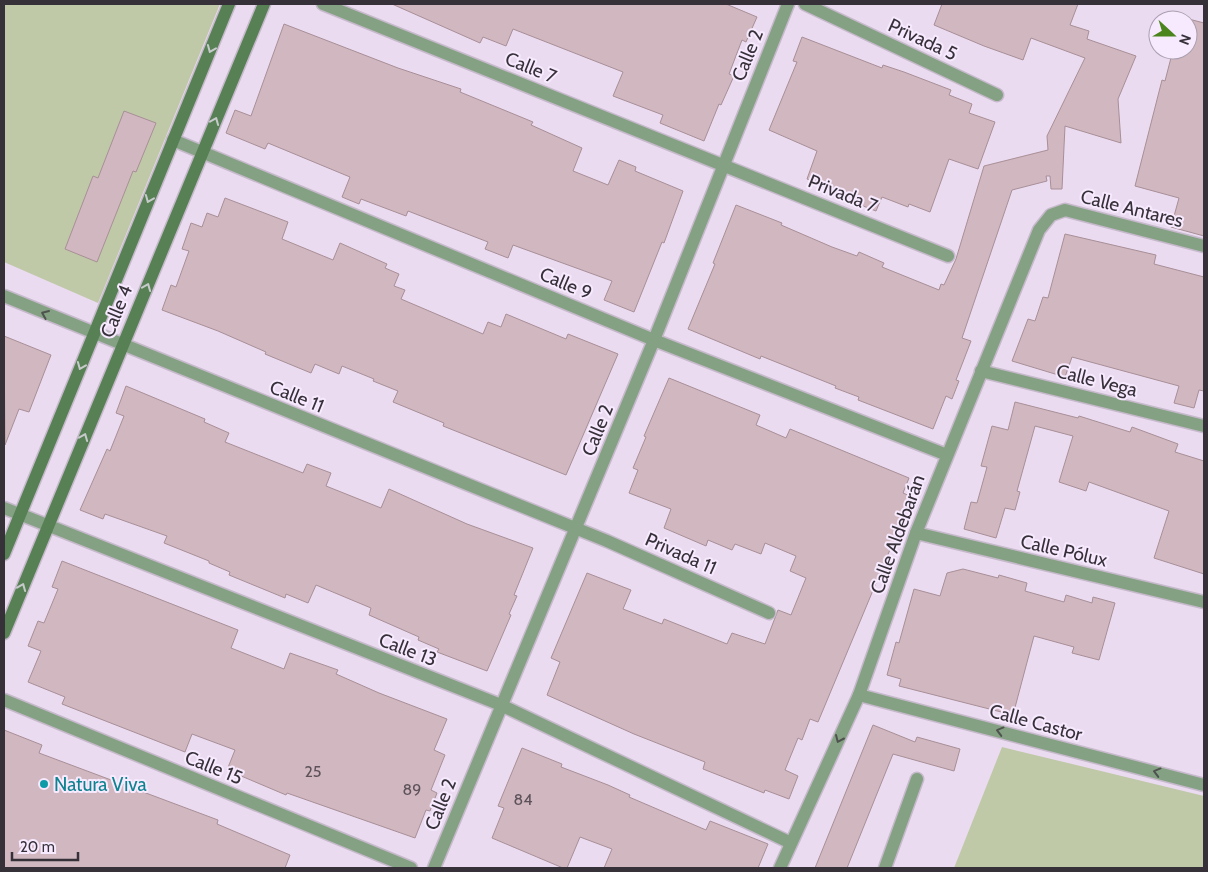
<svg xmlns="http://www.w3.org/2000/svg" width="1208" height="872" font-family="Cabin,sans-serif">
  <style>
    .green { fill: #bfc9a7 }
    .building { fill: #d1b7bf; stroke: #a88f97 }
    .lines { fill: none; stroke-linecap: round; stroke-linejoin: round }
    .lane-casing { stroke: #c6b9cb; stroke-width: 15 }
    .street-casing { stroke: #c6b9cb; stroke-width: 15 }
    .secondary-casing { stroke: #c6b9cb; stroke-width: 15 }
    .lane { stroke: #85a183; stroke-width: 12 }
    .street { stroke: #85a183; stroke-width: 12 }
    .secondary { stroke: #578155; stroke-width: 12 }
    .oneway { stroke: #c7cacb }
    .oneway2 { stroke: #4e534f }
    .culture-dot { fill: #0f9aa8; stroke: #f7e9fe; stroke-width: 2 }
    .labels { text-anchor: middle; stroke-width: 4; stroke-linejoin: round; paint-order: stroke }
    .number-label { font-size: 16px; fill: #5d525a }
    .street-label { font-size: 19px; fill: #363139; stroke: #f7e9fe }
    .culture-label { font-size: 19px; fill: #0d838f; stroke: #f7e9fe; text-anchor: start }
  </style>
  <rect width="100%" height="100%" fill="#eadbf0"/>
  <g class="green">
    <polygon points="4,4 220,4 98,303 4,262"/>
    <polygon points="1002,747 1204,796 1204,868 954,868"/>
  </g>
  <g class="building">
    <polygon points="392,4 726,4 757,17 746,42 742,40 729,74 734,76 721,105 719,104 704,141 660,123 663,115 613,96 623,72 513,29 506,46 483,37 480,43"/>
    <polygon points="942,4 1078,4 1070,25 1089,31 1087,39 1136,56 1118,99 1121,143 1065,126 1062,189 1051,189 1050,176 1046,176 1047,181 1012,190 962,338 971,341 956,380 959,381 952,399 946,396 933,429 858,400 859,397 835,388 836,386 761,356 760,359 688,329 715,264 713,263 736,205 782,223 781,225 832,247 857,256 859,252 884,263 882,267 939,290 941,284 944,285 956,259 984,166 1048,150 1047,136 1085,58 1031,38 1023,60 984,46 934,25"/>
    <polygon points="1181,17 1204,23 1204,236 1171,227 1179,198 1135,186 1162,80 1165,81 1173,50 1188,50 1188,20 1180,20"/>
    <polygon points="284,24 398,68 461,89 460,92 533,122 531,125 582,148 573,171 608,185 619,160 636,167 635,171 683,191 664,243 662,242 634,312 604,300 612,281 513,245 508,258 485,249 488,242 408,211 406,216 361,199 359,204 342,197 350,177 268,143 265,149 226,133 235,110 251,116"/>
    <polygon points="802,37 882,68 883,65 904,72 951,90 949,95 972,104 969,113 995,122 978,169 949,159 930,212 909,204 908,207 882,197 876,211 858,204 860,199 807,179 817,151 769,130 797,62 793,61"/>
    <polygon points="124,111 156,123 136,172 133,171 97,262 65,249 93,176 98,178"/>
    <polygon points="225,198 288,222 282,239 333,260 340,243 387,264 385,268 399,274 394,286 405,290 401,299 483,334 488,322 501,327 506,314 566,339 568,334 618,354 566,475 443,426 444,423 393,402 398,391 373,381 374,379 342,366 339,374 315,364 311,373 265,354 266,352 218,331 162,310 171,285 176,287 189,251 182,249 191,223 202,227 207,213 218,217"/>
    <polygon points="1065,234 1156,255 1154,264 1204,277 1204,391 1199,390 1194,408 1174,403 1179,386 1072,357 1065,377 1012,361 1028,319 1035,321 1043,297 1048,298"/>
    <polygon points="4,336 51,355 29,412 19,409 5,445"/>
    <polygon points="669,378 760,415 756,425 786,438 790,429 909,478 903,493 912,497 818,722 810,719 802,740 798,738 785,770 798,776 789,799 765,790 764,793 703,769 705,762 634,734 547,695 560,662 551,658 587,573 631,590 623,609 662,624 664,619 727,644 732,633 765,644 778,610 791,615 806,578 790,571 796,556 765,543 761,554 735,544 732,550 708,540 706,546 664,528 671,509 629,493 638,470 633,468 646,437 644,436"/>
    <polygon points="126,386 205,419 204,422 229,433 225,442 303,473 307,464 331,473 326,486 381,508 389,489 467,524 533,548 514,595 517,596 509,614 511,615 487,671 437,652 439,649 418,640 419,637 369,615 371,608 316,585 308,603 286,594 285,598 229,575 230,572 209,563 209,561 164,543 167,536 105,514 103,519 80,510 107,449 110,451 124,416 116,413"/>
    <polygon points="1015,402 1078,418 1079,416 1130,432 1132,427 1178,444 1175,452 1204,461 1204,574 1154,558 1169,511 1089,482 1086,491 1059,482 1073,436 1035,426 1017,491 1020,492 1015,510 1005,508 996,538 964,529 971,502 977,503 987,467 981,466 992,426 1008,430"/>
    <polygon points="62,561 238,630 231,648 284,669 290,653 338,670 336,674 379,693 447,719 434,750 445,755 431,790 437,793 430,811 426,810 415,838 287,793 286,795 227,770 235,750 192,734 185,752 62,704 65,697 28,682 41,651 28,646 38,621 44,623 58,589 52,587"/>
    <polygon points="963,569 998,578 999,575 1027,583 1025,591 1064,602 1066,595 1092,603 1093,597 1115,603 1099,660 1072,653 1074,647 1034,636 1013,715 899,686 901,679 887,675 896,642 899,643 914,589 940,596 947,573"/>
    <polygon points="873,725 915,742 917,737 960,749 954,771 893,754 847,868 815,868"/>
    <polygon points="4,730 42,745 39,753 218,820 217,824 290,855 285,868 4,868"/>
    <polygon points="522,748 562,764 561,767 608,785 630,795 629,797 706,830 710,821 768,844 758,868 604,868 612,849 580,837 567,868 563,868 492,838 504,808 498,806"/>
  </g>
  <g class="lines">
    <defs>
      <polyline id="lane" points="885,868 917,779"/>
      <g id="street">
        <polyline points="323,4 948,256"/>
        <polyline points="805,4 997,95"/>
        <polyline points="173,140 654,340 947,455"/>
        <polyline points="4,296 607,541 769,613"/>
        <polyline points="981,371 1204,426"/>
        <polyline points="4,508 501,705 791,843"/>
        <polyline points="916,533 1204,602"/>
        <polyline points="859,695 1204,785"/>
        <polyline points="4,700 411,868"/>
        <polyline points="434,868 654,340 788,4"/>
        <polyline points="780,868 859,695 916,533 1039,230 1051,215 1065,210 1204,246"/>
      </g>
      <g id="secondary">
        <polyline points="4,554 229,4"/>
        <polyline points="4,633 264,4"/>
      </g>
    </defs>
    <use href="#lane" class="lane-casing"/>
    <use href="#street" class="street-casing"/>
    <use href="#secondary" class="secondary-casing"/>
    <use href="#lane" class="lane"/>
    <use href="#street" class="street"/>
    <use href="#secondary" class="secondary"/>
  </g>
  <defs><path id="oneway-chevron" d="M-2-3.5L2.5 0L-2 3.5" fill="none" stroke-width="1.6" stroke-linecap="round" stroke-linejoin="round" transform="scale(1.25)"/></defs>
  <g class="oneway">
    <use href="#oneway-chevron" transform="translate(211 49) rotate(112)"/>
    <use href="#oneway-chevron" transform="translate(215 121) rotate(-68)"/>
    <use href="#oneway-chevron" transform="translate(149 199) rotate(112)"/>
    <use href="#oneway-chevron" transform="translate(147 287) rotate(-68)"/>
    <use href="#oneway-chevron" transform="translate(81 366) rotate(112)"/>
    <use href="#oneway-chevron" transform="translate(84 437) rotate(-68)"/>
    <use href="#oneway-chevron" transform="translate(22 587) rotate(-68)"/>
  </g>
  <g class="oneway2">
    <use href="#oneway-chevron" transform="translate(45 314) rotate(-157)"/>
    <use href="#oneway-chevron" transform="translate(1000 731) rotate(-165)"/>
    <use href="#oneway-chevron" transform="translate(839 739) rotate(114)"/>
    <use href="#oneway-chevron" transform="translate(1157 772) rotate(-165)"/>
  </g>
  <circle class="culture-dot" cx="44" cy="784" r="5"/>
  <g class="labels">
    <g class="number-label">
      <text x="313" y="777">25</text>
      <text x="412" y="795">89</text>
      <text x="523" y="805">84</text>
    </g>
    <g class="street-label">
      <text transform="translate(923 39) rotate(25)" y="7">Privada 5</text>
      <text transform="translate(747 55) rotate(-68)" y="7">Calle 2</text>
      <text transform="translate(531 67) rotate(22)" y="7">Calle 7</text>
      <text transform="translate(843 193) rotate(22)" y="7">Privada 7</text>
      <text transform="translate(1132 208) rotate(14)" y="7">Calle Antares</text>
      <text transform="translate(566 283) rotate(23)" y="7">Calle 9</text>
      <text transform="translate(116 311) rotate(-68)" y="7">Calle 4</text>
      <text transform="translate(1097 380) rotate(14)" y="7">Calle Vega</text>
      <text transform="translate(297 396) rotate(22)" y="7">Calle 11</text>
      <text transform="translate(597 430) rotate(-68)" y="7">Calle 2</text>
      <text transform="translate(897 534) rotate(-70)" y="7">Calle Aldebarán</text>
      <text transform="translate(1064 550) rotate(13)" y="7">Calle Pólux</text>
      <text transform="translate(681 553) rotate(24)" y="7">Privada 11</text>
      <text transform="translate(408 649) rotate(21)" y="7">Calle 13</text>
      <text transform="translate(1036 722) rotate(15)" y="7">Calle Castor</text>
      <text transform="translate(214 767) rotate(22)" y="7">Calle 15</text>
      <text transform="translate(440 804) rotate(-68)" y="7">Calle 2</text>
    </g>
    <g class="culture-label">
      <text x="54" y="791">Natura Viva</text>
    </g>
  </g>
  <rect width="1208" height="872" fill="none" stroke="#363139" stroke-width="10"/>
  <g transform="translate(1173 35) rotate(111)"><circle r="24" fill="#f7e9fe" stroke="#aa9faf"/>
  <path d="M0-4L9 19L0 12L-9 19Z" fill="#4b831d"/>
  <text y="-8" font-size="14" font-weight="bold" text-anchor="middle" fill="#363139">N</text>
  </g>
  <path d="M12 852v8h66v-8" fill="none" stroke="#363139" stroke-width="2.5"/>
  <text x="20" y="852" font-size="15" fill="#363139" stroke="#f7e9fe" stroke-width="4" paint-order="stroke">20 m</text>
</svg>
